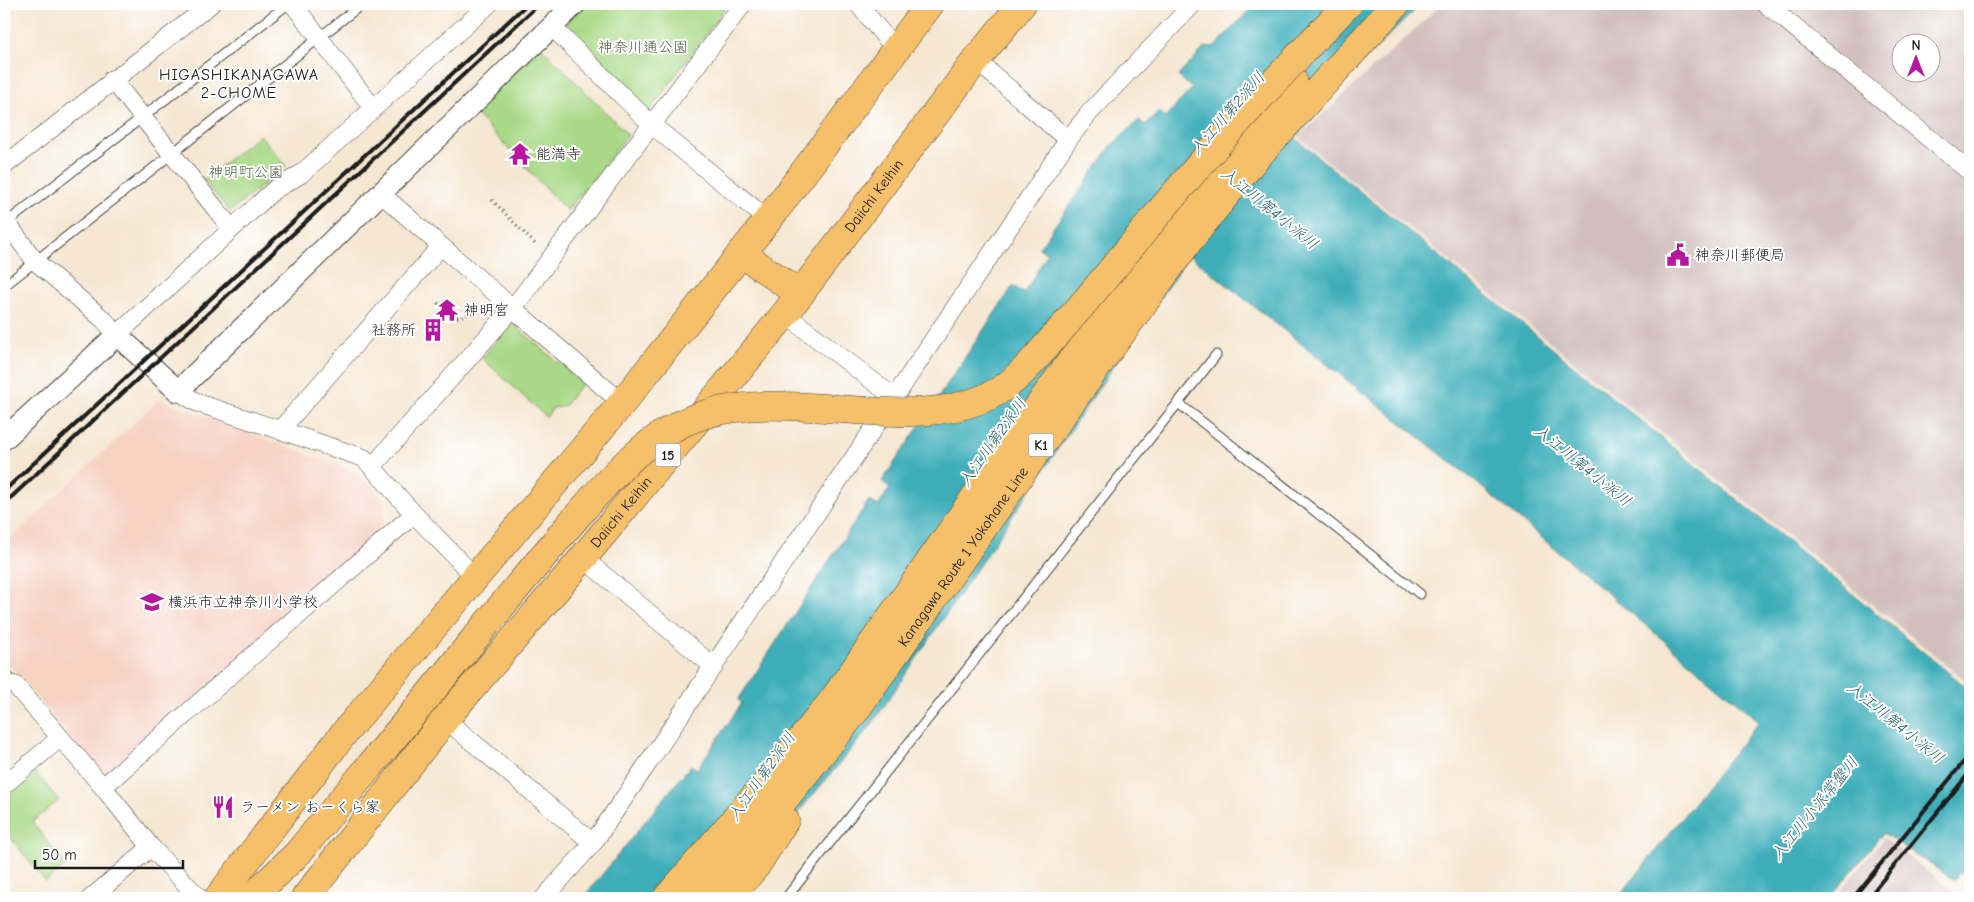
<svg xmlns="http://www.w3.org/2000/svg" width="1974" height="902" font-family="'Comic Neue','Klee One',sans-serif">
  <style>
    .built { fill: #f6d2c3 }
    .industrial { fill: #d1bfbd; fill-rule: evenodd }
    .green { fill: #a9d987; stroke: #627a52 }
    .water { fill: #3eaeb9; stroke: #2d656a }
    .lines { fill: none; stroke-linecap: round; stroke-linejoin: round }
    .service-casing { stroke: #3d3a37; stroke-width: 11 }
    .minor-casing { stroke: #3d3a37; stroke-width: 19 }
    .tertiary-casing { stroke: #3d3a37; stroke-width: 23 }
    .trunk-casing { stroke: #3d3a37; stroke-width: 29 }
    .motorway-casing { stroke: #3d3a37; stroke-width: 29 }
    .path { stroke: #3d3a37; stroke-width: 3; stroke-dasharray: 1 4; stroke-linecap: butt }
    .service { stroke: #fff; stroke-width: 9 }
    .minor { stroke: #fff; stroke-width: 18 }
    .tertiary { stroke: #fff; stroke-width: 21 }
    .trunk { stroke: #f6c06b; stroke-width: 28 }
    .motorway { stroke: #f6c06b; stroke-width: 28 }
    .rail { stroke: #1c1c1c; stroke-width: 4 }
    .motorway-bridge-casing { stroke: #3d3a37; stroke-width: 29; stroke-linecap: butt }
    .motorway-bridge { stroke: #f6c06b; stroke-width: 28 }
    .labels { text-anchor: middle; stroke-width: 4; stroke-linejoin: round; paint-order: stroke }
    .shield { fill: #fff; stroke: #606060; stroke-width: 1 }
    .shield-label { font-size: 14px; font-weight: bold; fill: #1c1c1c }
    .park-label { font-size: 15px; fill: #4d5e41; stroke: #fff }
    .poi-label { font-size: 15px; fill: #1c1c1c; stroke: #fff; text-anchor: start }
    .street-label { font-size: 15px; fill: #1c1c1c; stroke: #fff }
    .neighbourhood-label { font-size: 16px; letter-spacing: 1px; fill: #1c1c1c; stroke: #fff }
    .water-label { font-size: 16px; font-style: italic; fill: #2d656a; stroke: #fff }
  </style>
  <rect width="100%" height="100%" fill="#fff"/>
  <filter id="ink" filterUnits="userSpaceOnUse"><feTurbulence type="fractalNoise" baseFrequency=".02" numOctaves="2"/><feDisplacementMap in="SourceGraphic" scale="10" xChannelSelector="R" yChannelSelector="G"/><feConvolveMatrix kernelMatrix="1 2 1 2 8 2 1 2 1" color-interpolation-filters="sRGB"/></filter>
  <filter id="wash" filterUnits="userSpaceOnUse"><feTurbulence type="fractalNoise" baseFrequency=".0096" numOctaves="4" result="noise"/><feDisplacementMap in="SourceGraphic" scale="20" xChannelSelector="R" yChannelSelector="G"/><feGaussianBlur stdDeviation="1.12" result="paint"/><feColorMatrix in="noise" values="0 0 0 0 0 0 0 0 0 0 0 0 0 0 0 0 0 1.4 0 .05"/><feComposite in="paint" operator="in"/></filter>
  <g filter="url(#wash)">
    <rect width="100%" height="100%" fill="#f5e7d1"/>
    <polygon class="built" points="159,400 352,471 371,485 384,502 384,528 105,778 4,658 4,545"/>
    <g class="industrial">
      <path d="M1442 4H1970V684L1298 137ZM1902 42H1932V72H1902Z"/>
      <polygon points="1884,838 1962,898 1835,898"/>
    </g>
    <g class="green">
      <polygon points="584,4 728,4 648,113 567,33 566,22"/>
      <polygon points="541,47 628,135 567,211 474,112"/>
      <polygon points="260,135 286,166 230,212 203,180"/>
      <polygon points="512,323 582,383 564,406 553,408 546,417 482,358"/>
      <polygon points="31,768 59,800 32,822 66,865 46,882 4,829 4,792"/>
    </g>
    <polygon class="water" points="1255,4 1421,4 1349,76 1295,138 1970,690 1970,880 1960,872 1954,880 1883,833 1830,898 1618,898 1759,721 1472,479 1189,255 870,727 771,845 730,898 583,898 691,765 697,769 742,703 738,700 869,500 878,506 890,488 882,481 1013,286 1024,293 1047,254 1039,248 1112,145 1139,120 1145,125 1159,112 1166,117 1192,88 1178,76 1204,48 1215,46"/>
  </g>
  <g filter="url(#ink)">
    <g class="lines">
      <defs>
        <g id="service">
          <polyline points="6,223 288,4"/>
          <polyline points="4,286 362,4"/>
          <polyline points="1178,403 1420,594"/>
          <polyline points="4,672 15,685"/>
          <polyline points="786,898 1216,355"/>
        </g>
        <g id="minor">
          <polyline points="293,4 373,108"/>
          <polyline points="858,4 896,50"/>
          <polyline points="1766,4 1970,172"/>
          <polyline points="552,27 652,125 768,220"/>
          <polyline points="976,60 1068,140"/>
          <polyline points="112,79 231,228"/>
          <polyline points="4,166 211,4"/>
          <polyline points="380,193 622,403"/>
          <polyline points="4,219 35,261 104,320 117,335 274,190 301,174 489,4"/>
          <polyline points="785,314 895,398"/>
          <polyline points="178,391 198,403 364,458 414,514 474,576"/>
          <polyline points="280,430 441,246"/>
          <polyline points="372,467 513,308 743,4"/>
          <polyline points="583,558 714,667"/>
          <polyline points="15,685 103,787 414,514"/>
          <polyline points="445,719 593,843"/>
          <polyline points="4,785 60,738"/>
          <polyline points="103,787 151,847 199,898"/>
          <polyline points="91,898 151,847"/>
          <polyline points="544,898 593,843 644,769 1068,140 1090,112 1193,4"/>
        </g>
        <polyline id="tertiary" points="4,439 117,335 178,391 575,4"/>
        <g id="trunk">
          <polyline points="741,253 800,294"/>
          <polyline points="218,898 341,737 622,403 768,220 930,4"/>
          <path id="s1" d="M305 898 445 719 583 558 785 314 976 60 1022 4"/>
        </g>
        <g id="motorway">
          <polyline points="251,898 298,853"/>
          <polyline points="667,898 769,780 833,700 1047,394 1170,227 1293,80"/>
          <path id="s2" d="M699 898 787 796 853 714 1067 408 1188 242 1254 160 1396 4"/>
          <polyline points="728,898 756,866 785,820"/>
        </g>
      </defs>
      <use href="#service" class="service-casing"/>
      <use href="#minor" class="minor-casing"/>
      <use href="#tertiary" class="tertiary-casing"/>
      <use href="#trunk" class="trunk-casing"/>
      <use href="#motorway" class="motorway-casing"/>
      <g class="path">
        <polyline points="492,200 537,246"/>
        <polyline points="438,303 454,318 486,310"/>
      </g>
      <use href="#service" class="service"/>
      <use href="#minor" class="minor"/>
      <use href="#tertiary" class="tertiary"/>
      <use href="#trunk" class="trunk"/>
      <use href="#motorway" class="motorway"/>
      <g class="rail">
        <polyline points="4,491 527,4"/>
        <polyline points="4,504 539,4"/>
        <polyline points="1853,898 1970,754"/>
        <polyline points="1868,898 1970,772"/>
      </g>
      <defs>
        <path id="motorway-bridge" d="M298 853C359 779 420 706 480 632 509 597 538 562 567 528 606 483 644 434 703 415 796 385 922 442 1005 387 1024 373 1039 354 1055 336 1088 299 1120 260 1152 221 1214 146 1280 74 1348 4"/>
      </defs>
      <use href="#motorway-bridge" class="motorway-bridge-casing"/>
      <use href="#motorway-bridge" class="motorway-bridge"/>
    </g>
  </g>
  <defs>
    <symbol id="temple-bare" viewBox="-9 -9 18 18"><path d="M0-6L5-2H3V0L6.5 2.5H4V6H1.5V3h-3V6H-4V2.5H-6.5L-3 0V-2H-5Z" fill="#b5179e" stroke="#fff" stroke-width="2.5" paint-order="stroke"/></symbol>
    <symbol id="civic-bare" viewBox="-9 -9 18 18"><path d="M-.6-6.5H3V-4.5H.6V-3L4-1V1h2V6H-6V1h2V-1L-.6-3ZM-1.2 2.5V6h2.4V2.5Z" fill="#b5179e" stroke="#fff" stroke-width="2.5" paint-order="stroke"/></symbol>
    <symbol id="building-bare" viewBox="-9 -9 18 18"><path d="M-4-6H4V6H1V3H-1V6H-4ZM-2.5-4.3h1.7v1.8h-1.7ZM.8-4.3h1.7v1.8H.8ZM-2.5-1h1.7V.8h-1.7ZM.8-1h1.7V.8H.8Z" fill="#b5179e" stroke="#fff" stroke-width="2.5" paint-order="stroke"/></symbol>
    <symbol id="school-bare" viewBox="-9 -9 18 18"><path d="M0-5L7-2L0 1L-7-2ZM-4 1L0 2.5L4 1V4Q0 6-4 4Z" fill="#b5179e" stroke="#fff" stroke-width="2.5" paint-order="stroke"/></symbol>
    <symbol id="restaurant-bare" viewBox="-9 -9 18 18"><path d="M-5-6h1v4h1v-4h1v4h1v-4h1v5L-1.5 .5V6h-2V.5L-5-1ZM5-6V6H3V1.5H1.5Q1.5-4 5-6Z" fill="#b5179e" stroke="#fff" stroke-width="2.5" paint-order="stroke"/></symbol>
  </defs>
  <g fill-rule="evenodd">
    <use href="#temple-bare" x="504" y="138" width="32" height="32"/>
    <use href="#civic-bare" x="1662" y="239" width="32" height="32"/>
    <use href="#temple-bare" x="431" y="294" width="32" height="32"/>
    <use href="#building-bare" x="417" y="314" width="32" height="32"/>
    <use href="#school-bare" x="136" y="586" width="32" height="32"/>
    <use href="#restaurant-bare" x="207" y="791" width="32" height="32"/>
  </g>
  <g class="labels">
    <g class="shield">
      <rect x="1028.5" y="433.5" width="25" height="23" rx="4"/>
      <rect x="655.5" y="443.5" width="25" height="23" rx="4"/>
    </g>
    <g class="shield-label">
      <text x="1041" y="450">K1</text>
      <text x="668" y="460">15</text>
    </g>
    <g class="park-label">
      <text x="643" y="52">神奈川通公園</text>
      <text x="246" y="177">神明町公園</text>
    </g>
    <g class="poi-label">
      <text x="536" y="159">能満寺</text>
      <text x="1695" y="260">神奈川郵便局</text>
      <text x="464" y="315">神明宮</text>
      <text x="416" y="335" text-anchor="end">社務所</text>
      <text x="168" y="607">横浜市立神奈川小学校</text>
      <text x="240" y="812">ラーメン おーくら家</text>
    </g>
    <g class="street-label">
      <text dy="5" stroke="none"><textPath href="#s1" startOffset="904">Daiichi Keihin</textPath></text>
      <text dy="5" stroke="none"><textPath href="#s1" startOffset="499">Daiichi Keihin</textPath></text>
      <text dy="5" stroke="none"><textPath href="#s2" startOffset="432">Kanagawa Route 1 Yokohane Line</textPath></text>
    </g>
    <g class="neighbourhood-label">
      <text x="239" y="80">HIGASHIKANAGAWA<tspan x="239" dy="18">2-CHOME</tspan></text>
    </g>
    <g class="water-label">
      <text transform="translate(1227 113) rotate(-49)" y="6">入江川第2派川</text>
      <text transform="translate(1270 208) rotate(39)" y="6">入江川第4小派川</text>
      <text transform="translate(992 442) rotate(-55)" y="6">入江川第2派川</text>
      <text transform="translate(1583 465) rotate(39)" y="6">入江川第4小派川</text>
      <text transform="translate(1896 722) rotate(39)" y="6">入江川第4小派川</text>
      <text transform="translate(761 776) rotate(-55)" y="6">入江川第2派川</text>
      <text transform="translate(1814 808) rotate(-51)" y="6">入江川小派常盤川</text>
    </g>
  </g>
  <rect width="1974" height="902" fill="none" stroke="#fff" stroke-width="20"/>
  <g transform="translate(1916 58)"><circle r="24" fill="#ffffff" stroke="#a4a4a4"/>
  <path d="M0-4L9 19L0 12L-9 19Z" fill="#b5179e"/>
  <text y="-8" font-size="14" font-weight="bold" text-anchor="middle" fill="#1c1c1c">N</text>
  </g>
  <path d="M35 860v8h148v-8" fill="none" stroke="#1c1c1c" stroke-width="2.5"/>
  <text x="42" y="860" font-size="15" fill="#1c1c1c" stroke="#ffffff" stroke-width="4" paint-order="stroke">50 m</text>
</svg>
